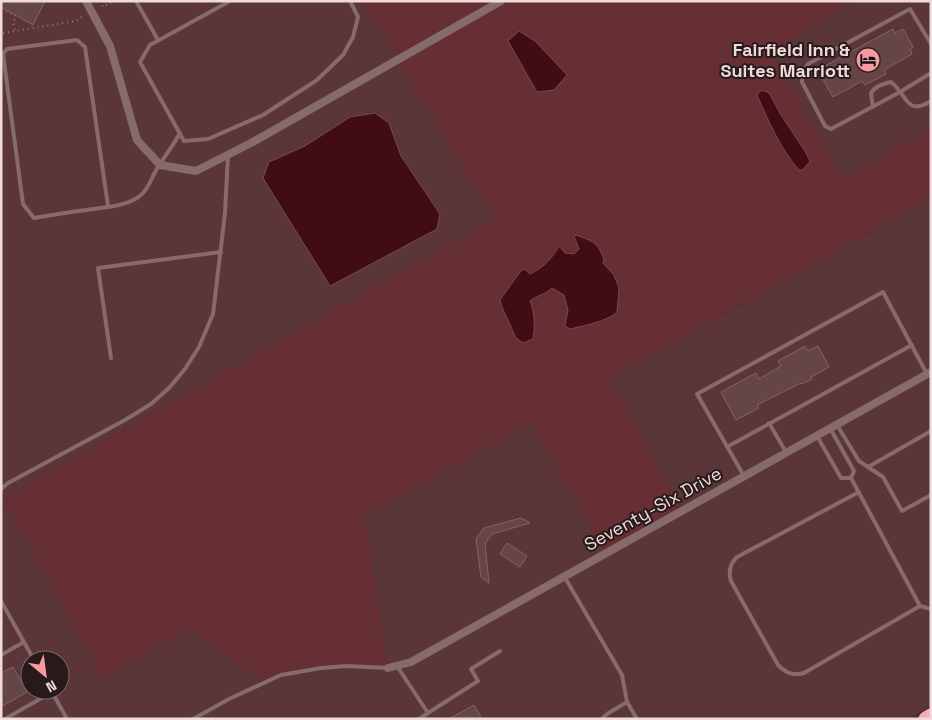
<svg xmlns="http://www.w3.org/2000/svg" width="932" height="720" font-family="'Space Grotesk',sans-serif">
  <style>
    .built { fill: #5b3638; fill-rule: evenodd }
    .green { fill: #652f34; fill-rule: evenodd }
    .water { fill: #420c15; stroke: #764a50 }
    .building { fill: #664547; stroke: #856365 }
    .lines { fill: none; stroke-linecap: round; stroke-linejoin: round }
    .path { stroke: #947a7b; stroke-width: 2; stroke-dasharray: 1 4; stroke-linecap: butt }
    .service { stroke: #876a6b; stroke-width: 4 }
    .minor { stroke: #876a6b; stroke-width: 8 }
    .motorway { stroke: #f4aeb2; stroke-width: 15 }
    .labels { text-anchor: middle; stroke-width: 4; stroke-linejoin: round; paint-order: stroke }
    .poi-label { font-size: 18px; font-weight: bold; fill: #efdbdb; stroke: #281a1b; text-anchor: end }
    .street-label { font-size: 18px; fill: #efdbdb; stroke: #281a1b }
  </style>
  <rect width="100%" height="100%" fill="#4c2e2f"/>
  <path class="built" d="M1 1H362L495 219 3 498 190 628 263 682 281 675 321 668H388L365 516 873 231 769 51 856 1H931V705L908 719H1ZM30 660H60V690H30Z"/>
  <path class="green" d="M362 1H856L770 52 843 179 931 128V198L609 379 683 510 606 553 531 423 365 516 388 668 347 666 299 671 263 682 190 629 102 677 3 498 494 219ZM769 93 781 115 799 170 791 161 776 137ZM576 235C594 241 596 241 604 259L602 263 614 275 619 288 617 312 615 315 583 326H565L568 310 564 295 552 288C545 295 537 295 530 301 535 314 535 325 533 338L523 342 516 337 500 300 520 272 524 269 530 274C543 268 552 259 558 246L565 253 574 254 579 249 576 242Z"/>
  <g class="water">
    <polygon points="519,31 535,41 567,75 554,90 537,92 508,41"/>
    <path d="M762 90 769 93 781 115 805 151 810 161 803 170H799C780 148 769 122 757 95Z"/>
    <polygon points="375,113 389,123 401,156 440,214 437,229 330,286 263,178 269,162 305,146 350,117"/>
    <path d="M576 235C594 242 596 241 604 259L603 263 614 275 619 288 617 312C609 321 582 326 570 329L565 326 568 310 564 295 552 288C545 295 537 295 530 301 535 314 535 325 533 339L523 343 516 338 502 307 500 300 520 272 524 269 530 274C543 268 552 259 559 246L565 253 574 254 579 249 574 236Z"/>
  </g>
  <g class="building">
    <polygon points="1,1 45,1 33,25 1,7"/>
    <polygon points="893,29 895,33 903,29 913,47 910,49 912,54 884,70 886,74 865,85 862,81 833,97 820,74 825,72 823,67"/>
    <polygon points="805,346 808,351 818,346 829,367 811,377 812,379 802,384 801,383 757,405 759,408 736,420 721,392 756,373 759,379 781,366 778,361"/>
    <polygon points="521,518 530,523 492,534 485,544 489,583 481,577 476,539 484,528"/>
    <polygon points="507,543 527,556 520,567 500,554"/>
    <polygon points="13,667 27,692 1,707 1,673"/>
    <polygon points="474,705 482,719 449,719"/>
  </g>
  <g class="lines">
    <g class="path">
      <polyline points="100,1 103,7 114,1"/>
      <polyline points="1,9 16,16 13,23 15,31"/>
      <polyline points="3,33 76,21 83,16"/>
    </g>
    <g class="service">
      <polyline points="136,1 158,40"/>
      <polyline points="230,1 150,45 140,62 184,141 208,139 263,115 317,80 343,55 353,37 358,17 350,1"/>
      <polyline points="931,44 910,9 808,64 802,75 802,82 825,126 831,129 900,92 931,73"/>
      <path d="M873 107 871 93C875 86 883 84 891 82 907 94 906 117 931 101"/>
      <path d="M108 206 85 47 77 40 7 49 3 54 23 204 34 218C51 215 69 212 87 210 104 207 127 207 141 195 148 189 151 180 155 172 162 160 173 146 180 133"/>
      <polyline points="111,358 98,268 221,252"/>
      <polyline points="769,423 786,452"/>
      <polyline points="837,425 859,461 883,477 902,511 931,495"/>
      <path d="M830 428 854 471 851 478 920 606 804 673C793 676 786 673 778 665L731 581C728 572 730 564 737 557L859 492"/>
      <polyline points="817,436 841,478 851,478"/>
      <polyline points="727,447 912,345"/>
      <polyline points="868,467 931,431"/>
      <polyline points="744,476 697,394 883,292 927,374"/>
      <polyline points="1,489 8,483 125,420 151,404 169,388 185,369 199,347 213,314 225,213 228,155"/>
      <polyline points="564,576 622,675 627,702 637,719"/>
      <polyline points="1,601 34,660"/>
      <polyline points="920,606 931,609"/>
      <polyline points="1,655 24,642"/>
      <polyline points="397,666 428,713 419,719"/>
      <polyline points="52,692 67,719"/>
      <polyline points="428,713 478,681 471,669 500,651"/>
      <polyline points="5,719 52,692"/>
      <polyline points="193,719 229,699 281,675 321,668 347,666 388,668"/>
      <polyline points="602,719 607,714 627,702"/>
    </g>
    <g class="minor">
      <polyline points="86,1 110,46 137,140 160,165 196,171 251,143 501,1"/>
      <polyline points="388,668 411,662 931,372"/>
    </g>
    <polyline class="motorway" points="926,719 931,716"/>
  </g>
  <defs>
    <symbol id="hotel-disc" viewBox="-11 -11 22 22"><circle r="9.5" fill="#f49aa0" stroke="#281a1b"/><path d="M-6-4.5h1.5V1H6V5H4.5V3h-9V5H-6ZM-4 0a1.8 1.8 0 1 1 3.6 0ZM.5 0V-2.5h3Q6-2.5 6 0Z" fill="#111"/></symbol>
  </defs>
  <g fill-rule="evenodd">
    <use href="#hotel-disc" x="854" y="46" width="28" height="28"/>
  </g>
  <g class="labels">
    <g class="poi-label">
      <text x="850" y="56">Fairfield Inn &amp;<tspan x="850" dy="21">Suites Marriott</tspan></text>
    </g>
    <g class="street-label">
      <text transform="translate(653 509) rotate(-29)" y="6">Seventy-Six Drive</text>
    </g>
  </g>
  <rect width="932" height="720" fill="none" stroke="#efdbdb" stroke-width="5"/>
  <g transform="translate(45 675) rotate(151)"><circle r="24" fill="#281a1b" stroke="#786768"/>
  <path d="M0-4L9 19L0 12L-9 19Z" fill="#f49aa0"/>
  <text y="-8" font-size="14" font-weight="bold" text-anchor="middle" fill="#efdbdb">N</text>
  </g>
</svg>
